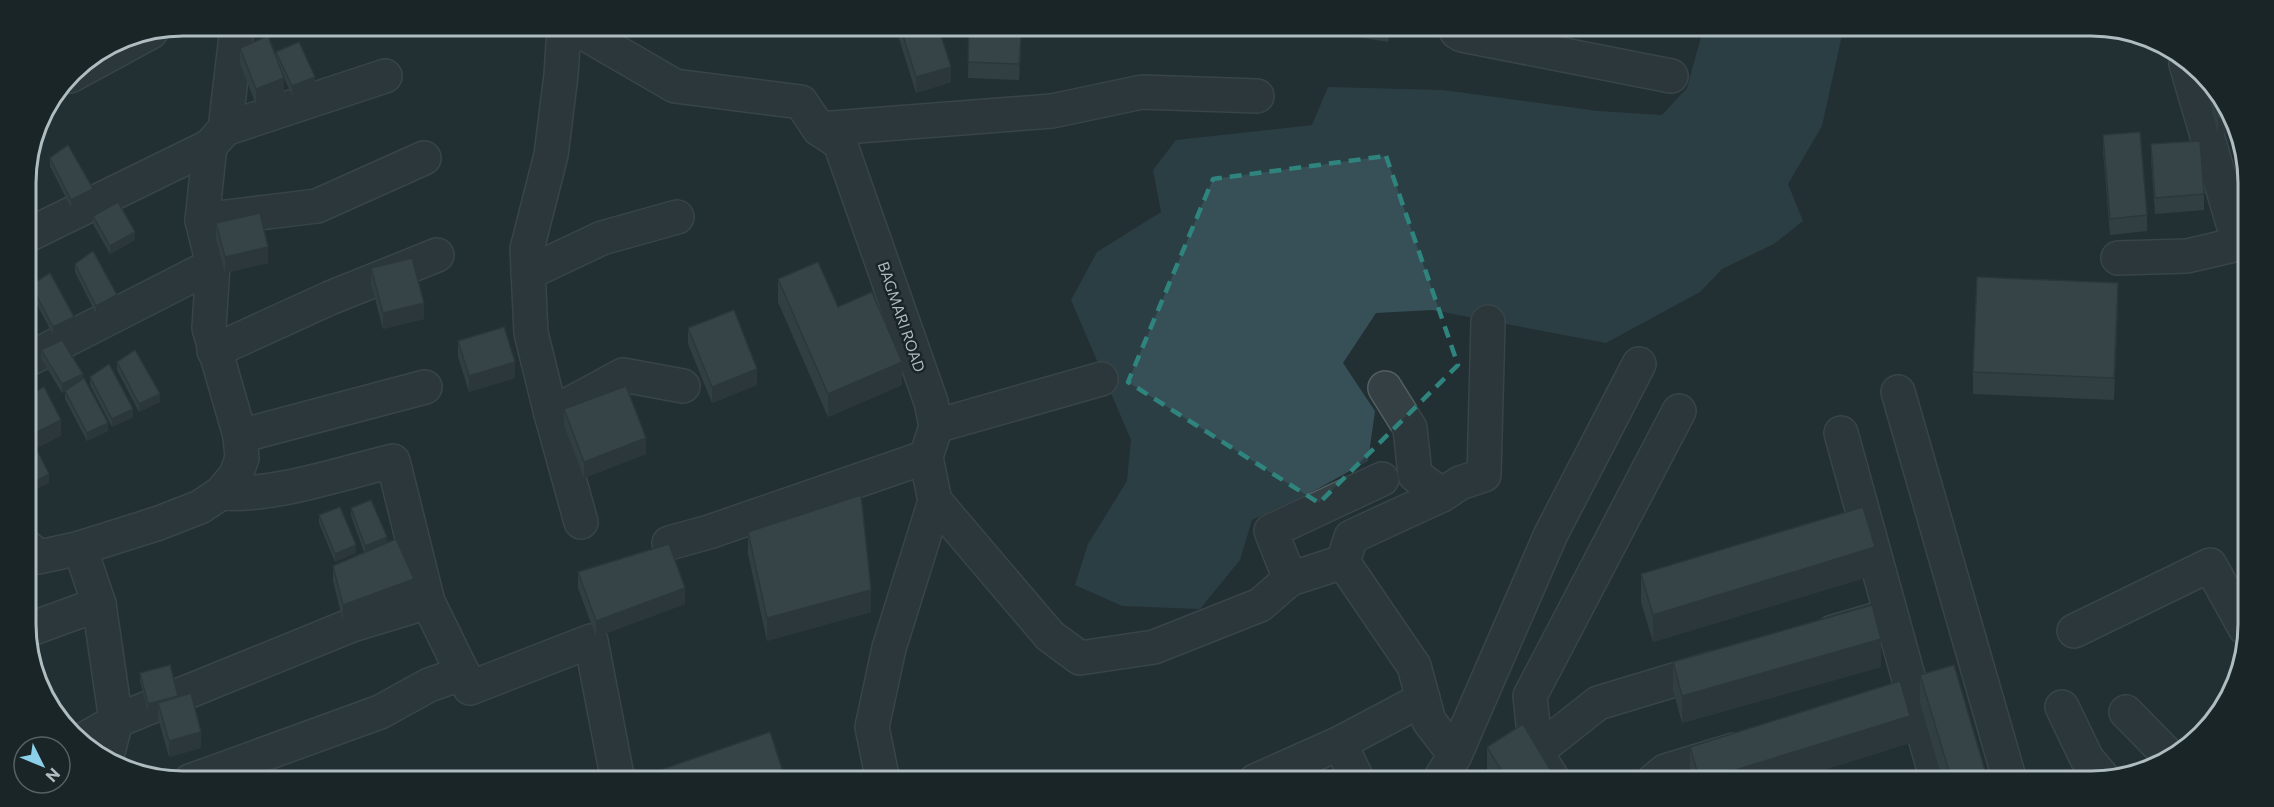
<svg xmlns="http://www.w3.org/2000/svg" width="2274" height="807" font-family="Commissioner,sans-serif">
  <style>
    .water { fill: #375057 }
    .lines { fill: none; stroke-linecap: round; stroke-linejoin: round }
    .minor-casing { stroke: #525e61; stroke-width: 36 }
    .minor { stroke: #354044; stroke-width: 33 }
    .wall { fill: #445155 }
    .shaded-wall { fill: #374245 }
    .building { fill: #4f5e63; stroke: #374245; stroke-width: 1.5 }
    .marked { fill: none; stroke: #2f847e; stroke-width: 4.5; stroke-dasharray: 12 8; stroke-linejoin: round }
    .labels { text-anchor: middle; stroke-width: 5; stroke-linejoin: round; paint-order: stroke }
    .street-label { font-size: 15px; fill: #afbcc0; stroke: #1a2528 }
    .rim { fill: none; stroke: #afbcc0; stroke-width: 3 }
  </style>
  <rect width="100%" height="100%" fill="#222f33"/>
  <polygon class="water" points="1709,26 1844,26 1822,126 1788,184 1803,221 1774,244 1722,269 1700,292 1606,343 1432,310 1376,313 1343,363 1375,411 1368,461 1310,493 1252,520 1240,560 1200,609 1122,606 1075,585 1088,544 1127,481 1131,440 1071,300 1097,252 1161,212 1153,170 1176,140 1312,125 1328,87 1443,90 1598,111 1662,115 1687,88 1701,37"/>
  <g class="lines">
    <defs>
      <g id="minor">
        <polyline points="582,26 587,35 675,86 801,102 819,129 840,143 931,402 936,426 926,457 935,501 889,648 872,727 883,781"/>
        <polyline points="1457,26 1457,32 1462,35 1671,76"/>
        <polyline points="2186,64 2239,244"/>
        <polyline points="70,76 151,32"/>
        <polyline points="225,129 385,76"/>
        <polyline points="819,129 1052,111 1142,92 1257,96"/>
        <polyline points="202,220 317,206 424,158"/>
        <polyline points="26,236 210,146"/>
        <polyline points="2118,258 2187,256 2247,242"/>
        <polyline points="528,273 602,238 677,217"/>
        <polyline points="214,351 330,298 437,255"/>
        <polyline points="27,360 213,265"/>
        <polyline points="1385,388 1410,428 1415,475 1442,495"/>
        <polyline points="1898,392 2010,781"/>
        <polyline points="551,414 623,375 683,386"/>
        <polyline points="936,426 1101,379"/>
        <polyline points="1841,433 1937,781"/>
        <polyline points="240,436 425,387"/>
        <path d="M221 493C273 497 342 473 393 461L428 602 470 688 591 641 618 781"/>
        <polyline points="935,501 1050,636 1080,658 1154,647 1260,605 1290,579 1271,531 1382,479"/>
        <polyline points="581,522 551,414 531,333 527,249 551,155 561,75 563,43 583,27"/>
        <polyline points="669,543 709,532 926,457"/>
        <polyline points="28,548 39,557 80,548 159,523 200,507 221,493 236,475 242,458 240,436 209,328 213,265 202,220 210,146 225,129 237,28 240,26"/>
        <polyline points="80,548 99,604 116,721 107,756"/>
        <polyline points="1343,562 1414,666 1429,721 1455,755"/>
        <polyline points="1290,579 1343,562 1351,537 1442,495 1460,483 1484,475 1488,322"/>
        <polyline points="28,630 99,604"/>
        <polyline points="2074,631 2210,565 2245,628 2248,626"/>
        <polyline points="1833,632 1891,615"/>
        <polyline points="2062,707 2087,759 2105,780"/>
        <polyline points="2126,712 2169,756"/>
        <polyline points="83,740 116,721 352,625 428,602"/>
        <polyline points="1340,743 1423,699"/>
        <polyline points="1536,752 1598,703 1714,668"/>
        <polyline points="190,781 380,712 429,685 463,673"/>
        <polyline points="1255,781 1340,743 1358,781"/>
        <polyline points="1439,781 1455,755 1551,534 1639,364"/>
        <polyline points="1554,781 1536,752 1530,696 1679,411"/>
        <polyline points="1653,781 1665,771 1734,750"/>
      </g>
    </defs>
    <use href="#minor" class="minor-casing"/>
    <use href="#minor" class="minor"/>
  </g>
  <g class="wall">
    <polygon points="895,26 938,26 951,82 916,93"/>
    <polygon points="969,26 1005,26 995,26 1021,52 1019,80 968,78"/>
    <polygon points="1312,26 1335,26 1333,34 1312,30"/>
    <polygon points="1345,26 1391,26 1388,42 1345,35"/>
    <polygon points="240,48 276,57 276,52 315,85 292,95 284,78 284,94 256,105 240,64"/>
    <polygon points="2204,76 2210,79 2233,131 2218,135"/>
    <polygon points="2103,135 2147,215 2147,231 2110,235 2103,151"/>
    <polygon points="2151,144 2204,194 2204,210 2155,214 2151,160"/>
    <polygon points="50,158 93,197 71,208 50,166"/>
    <polygon points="93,216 135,240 110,254 93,224"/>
    <polygon points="216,223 268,263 225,273 216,239"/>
    <polygon points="75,264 117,303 96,314 75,272"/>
    <polygon points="371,268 424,319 383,329 371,284"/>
    <polygon points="778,279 838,307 902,385 828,417 778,302"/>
    <polygon points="31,285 74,325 53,335 31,293"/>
    <polygon points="2118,305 2114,400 1973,394 1973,372"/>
    <polygon points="688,328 757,385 712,403 688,344"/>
    <polygon points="458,341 515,378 469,392 458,357"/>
    <polygon points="41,350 83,379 108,431 87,441 65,399 65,391 67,390 62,393 41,358"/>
    <polygon points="117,362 160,402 139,412 117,370"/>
    <polygon points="90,377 133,417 112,427 90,385"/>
    <polygon points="564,409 646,454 584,478 564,425"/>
    <polygon points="351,508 387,543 414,594 343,621 333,581 333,566 364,552 351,516"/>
    <polygon points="319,515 356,553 335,562 319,523"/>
    <polygon points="748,532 871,612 767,641 748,554"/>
    <polygon points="578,572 685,604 596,637 578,588"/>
    <polygon points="1641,574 1875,575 1653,642 1641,602"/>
    <polygon points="1673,662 1881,667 1682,723 1673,690"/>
    <polygon points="140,673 178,697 201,748 169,757 158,718 158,709 148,712 140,681"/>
    <polygon points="1920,675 1988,781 1943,781 1920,703"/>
    <polygon points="1910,743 1788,781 1692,781 1690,774 1690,747"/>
    <polygon points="1487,747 1557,781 1491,781 1487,774"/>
  </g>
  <g class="shaded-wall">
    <polygon points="1388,26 1391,26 1388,42"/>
    <polygon points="1021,36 1021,52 1019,80 1019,64"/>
    <polygon points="951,67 951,82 916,93 916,77"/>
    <polygon points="315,77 315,85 292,95 292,86"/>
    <polygon points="284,78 284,94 256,105 256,89"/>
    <polygon points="2227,117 2233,131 2218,135 2218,119"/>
    <polygon points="93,189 93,197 71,208 71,200"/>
    <polygon points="135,232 135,240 110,254 110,246"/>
    <polygon points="268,247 268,263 225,273 225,257"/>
    <polygon points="2118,283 2118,305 2114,400 2114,378"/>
    <polygon points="117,295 117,303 96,314 96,306"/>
    <polygon points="31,299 31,307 27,310 27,301"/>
    <polygon points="424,303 424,319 383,329 383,313"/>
    <polygon points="74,317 74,325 53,335 53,327"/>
    <polygon points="515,362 515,378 469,392 469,376"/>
    <polygon points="902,362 902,385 828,417 828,394"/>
    <polygon points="757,369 757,385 712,403 712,387"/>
    <polygon points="83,374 83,382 62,393 62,384"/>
    <polygon points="160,394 160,402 139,412 139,404"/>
    <polygon points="133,409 133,417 112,427 112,419"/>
    <polygon points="61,420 61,436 27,453 27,437"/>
    <polygon points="108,423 108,431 87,441 87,433"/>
    <polygon points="646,438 646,454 584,478 584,462"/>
    <polygon points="49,474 49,483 28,493 28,485"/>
    <polygon points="387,537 387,546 365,554 365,546"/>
    <polygon points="356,545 356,553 335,562 335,554"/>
    <polygon points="1875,547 1875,575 1653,642 1653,615"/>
    <polygon points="414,579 414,594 343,621 343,605"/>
    <polygon points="685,588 685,604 596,637 596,621"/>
    <polygon points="871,590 871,612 767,641 767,618"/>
    <polygon points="1881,639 1881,667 1682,723 1682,696"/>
    <polygon points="178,696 178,704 158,703 158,709 148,712 148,704"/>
    <polygon points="1910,716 1910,743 1788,781 1700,781"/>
    <polygon points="201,732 201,748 169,757 169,741"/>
  </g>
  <g class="building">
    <polygon points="900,26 938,26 951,67 916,77"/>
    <polygon points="969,26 995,26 1021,36 1019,64 968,62"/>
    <polygon points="268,36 284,78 256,89 240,48"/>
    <polygon points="299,42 315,77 292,86 276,52"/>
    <polygon points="2208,79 2210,79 2227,117 2218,119"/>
    <polygon points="2140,132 2147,215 2110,219 2103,135"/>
    <polygon points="2200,141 2204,194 2155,198 2151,144"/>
    <polygon points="68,145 93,189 71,200 50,158"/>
    <polygon points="118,202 135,232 110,246 93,216"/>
    <polygon points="260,213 268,247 225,257 216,223"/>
    <polygon points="93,251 117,295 96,306 75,264"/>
    <polygon points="412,258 424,303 383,313 371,268"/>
    <polygon points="818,262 838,307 872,292 902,362 828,394 778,279"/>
    <polygon points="50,273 74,317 53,327 31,285"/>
    <polygon points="1977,277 2118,283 2114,378 1973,372"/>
    <polygon points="27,291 31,299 27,301"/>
    <polygon points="734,310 757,369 712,387 688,328"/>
    <polygon points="504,327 515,362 469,376 458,341"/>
    <polygon points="62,340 83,374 62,384 41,350"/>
    <polygon points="135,350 160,394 139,404 117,362"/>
    <polygon points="109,364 133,409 112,419 90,377"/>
    <polygon points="84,378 108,423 87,433 65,391"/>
    <polygon points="626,386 646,438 584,462 564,409"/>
    <polygon points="44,387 61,420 27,437 27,396"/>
    <polygon points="38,452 49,474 28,485 27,457"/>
    <polygon points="861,495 871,590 767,618 748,532"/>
    <polygon points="371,500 387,537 365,546 351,508"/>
    <polygon points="340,507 356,545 335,554 319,515"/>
    <polygon points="1863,507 1875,547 1653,615 1641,574"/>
    <polygon points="396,539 414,579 343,605 333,566"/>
    <polygon points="669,544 685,588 596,621 578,572"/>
    <polygon points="1872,605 1881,639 1682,696 1673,662"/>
    <polygon points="170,665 178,696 148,704 140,673"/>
    <polygon points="1954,665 1988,781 1952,781 1920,675"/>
    <polygon points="1900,681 1910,716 1700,781 1690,747"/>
    <polygon points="191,693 201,732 169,741 158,703"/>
    <polygon points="1523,724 1557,781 1508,781 1487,747"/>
    <polygon points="770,732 786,781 655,781 652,773"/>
  </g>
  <path d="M0 0H2274V807H0ZM1386 156 1458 365 1319 503 1128 382 1213 179Z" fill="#222f33" fill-opacity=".55" fill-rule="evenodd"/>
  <path class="marked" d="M1386 156 1458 365 1319 503 1128 382 1213 179Z"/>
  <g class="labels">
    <g class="street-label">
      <text transform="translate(901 317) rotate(71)" y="5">BAGMARI ROAD</text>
    </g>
  </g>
  <path d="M0 0H2274V807H0ZM183 36H2091A147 147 0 0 1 2238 183V624A147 147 0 0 1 2091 771H183A147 147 0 0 1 36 624V183A147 147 0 0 1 183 36Z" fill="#1a2528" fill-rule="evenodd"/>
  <path class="rim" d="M183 36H2091A147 147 0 0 1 2238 183V624A147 147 0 0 1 2091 771H183A147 147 0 0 1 36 624V183A147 147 0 0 1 183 36Z"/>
  <g transform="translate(42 765) rotate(133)"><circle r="28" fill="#1a2528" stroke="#566165" stroke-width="1.5"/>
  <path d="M0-4.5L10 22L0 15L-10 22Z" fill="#8ccfe8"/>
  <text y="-9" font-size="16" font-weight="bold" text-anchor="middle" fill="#afbcc0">N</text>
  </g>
</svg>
